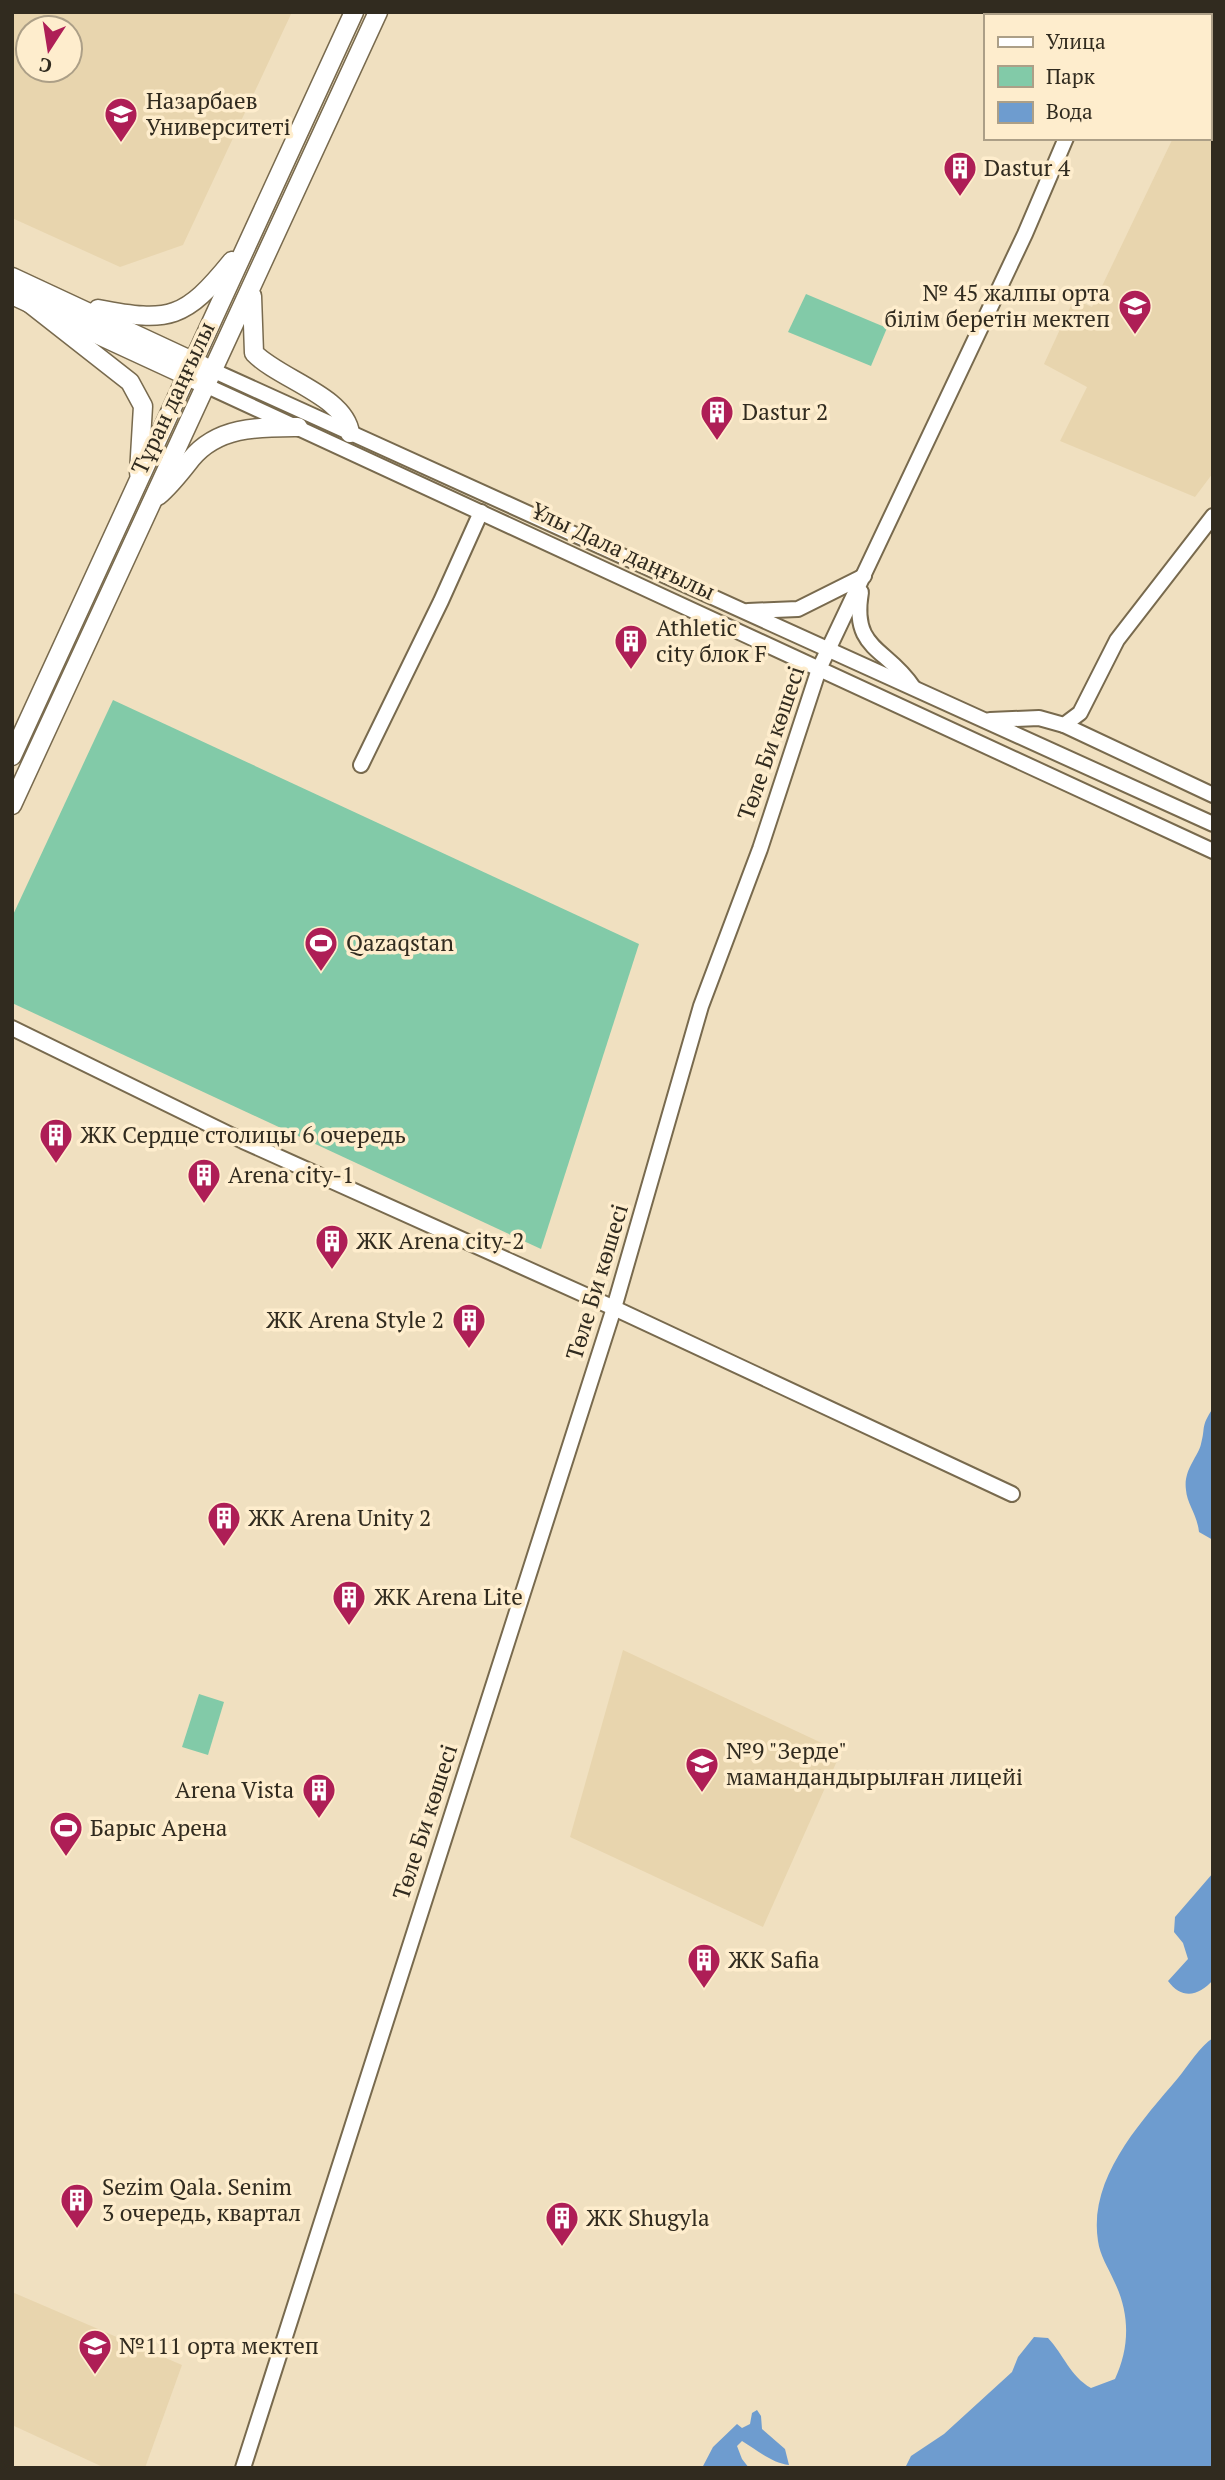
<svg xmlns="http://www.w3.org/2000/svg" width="1225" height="2480" font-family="'PT Serif',serif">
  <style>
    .built { fill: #e8d5ae; fill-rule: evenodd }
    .green { fill: #82caa8 }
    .water { fill: #6e9ccf }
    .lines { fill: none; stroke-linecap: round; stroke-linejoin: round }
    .minor-casing { stroke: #786a4e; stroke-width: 18 }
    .major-casing { stroke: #786a4e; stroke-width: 21 }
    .minor { stroke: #fff; stroke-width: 14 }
    .major { stroke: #fff; stroke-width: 18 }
    .labels { text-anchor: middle; stroke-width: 7; stroke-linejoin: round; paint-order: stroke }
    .poi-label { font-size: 23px; fill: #312b1f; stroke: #feedcd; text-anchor: start }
    .street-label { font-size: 23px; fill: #312b1f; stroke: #feedcd }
  </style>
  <rect width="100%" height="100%" fill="#f0e0c0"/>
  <g class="built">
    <path d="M12 12H292L183 245 120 267 12 218ZM28 28H70V70H28Z"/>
    <polygon points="1209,124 1213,126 1213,473 1195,497 1060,441 1087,387 1044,364 1074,299 1092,307 1173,138 1209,138"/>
    <polygon points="623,1650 841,1752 763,1927 570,1837"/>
    <polygon points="12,2292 182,2365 145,2468 105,2468 12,2425"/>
  </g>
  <g class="green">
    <polygon points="806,294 887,328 871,366 788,332"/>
    <polygon points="113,700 639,944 541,1249 12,1003 12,917"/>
    <polygon points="199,1694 224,1702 208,1755 182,1747"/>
  </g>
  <g class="water">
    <path d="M1213 1408V1540L1199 1532C1197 1514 1187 1504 1186 1490 1183 1470 1198 1457 1201 1444 1206 1426 1200 1428 1213 1408Z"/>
    <path d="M1213 1873V1980C1199 1996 1182 2000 1168 1981L1188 1959 1183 1943 1174 1932 1175 1917Z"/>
    <path d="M1213 2038V2468H905L911 2456 944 2434 1012 2372 1018 2357 1034 2337 1048 2338C1064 2355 1070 2376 1091 2388L1115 2379C1130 2347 1130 2313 1114 2281 1108 2267 1100 2256 1098 2241 1088 2178 1141 2122 1178 2078 1188 2066 1200 2046 1213 2038Z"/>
    <path d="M757 2410 761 2416 762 2429 785 2449 789 2465C772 2463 757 2450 742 2441L737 2446 742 2459 749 2468H702L713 2447 737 2424 742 2428 750 2424 752 2413Z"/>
  </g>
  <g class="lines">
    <defs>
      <g id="minor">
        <polyline points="1209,98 1213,99"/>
        <polyline points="212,370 1213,824"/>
        <polyline points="205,385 1213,851"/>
        <path d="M861 592C851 651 887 647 913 687"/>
        <polyline points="748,611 798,609 864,576"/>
        <polyline points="990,720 1039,718 1064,725 1080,713 1117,640 1213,516"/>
        <polyline points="1064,725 1213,795"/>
        <polyline points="361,765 441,601 481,512"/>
        <polyline points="12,1028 243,1141 614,1308 1012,1494"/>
        <polyline points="243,2468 614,1308 701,1006 760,849 819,669 1025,234 1066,138"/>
      </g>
      <g id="major">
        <polyline points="12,277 203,366"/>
        <polyline points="12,295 196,380"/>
        <path d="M252 296 254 353C279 379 345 396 350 433"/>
        <polyline points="28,302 130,382 143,406 139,473"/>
        <path d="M98 309C170 323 185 319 232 261"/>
        <path d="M158 496C171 485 180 473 191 459 218 426 259 427 298 427"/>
        <polyline points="12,756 354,12"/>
        <polyline points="12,805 378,12"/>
      </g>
    </defs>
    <use href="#minor" class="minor-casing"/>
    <use href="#major" class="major-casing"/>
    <use href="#minor" class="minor"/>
    <use href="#major" class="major"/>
  </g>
  <defs>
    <symbol id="university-pin" viewBox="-11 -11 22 30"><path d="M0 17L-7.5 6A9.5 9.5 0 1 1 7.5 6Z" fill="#ae1e56" stroke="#feedcd"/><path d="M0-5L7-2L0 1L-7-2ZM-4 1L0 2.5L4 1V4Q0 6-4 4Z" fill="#fff"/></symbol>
    <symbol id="building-pin" viewBox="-11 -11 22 30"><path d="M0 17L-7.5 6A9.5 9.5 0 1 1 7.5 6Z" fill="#ae1e56" stroke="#feedcd"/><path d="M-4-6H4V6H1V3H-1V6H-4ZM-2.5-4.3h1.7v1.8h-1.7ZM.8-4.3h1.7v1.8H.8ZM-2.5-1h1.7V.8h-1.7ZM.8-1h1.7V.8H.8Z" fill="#fff"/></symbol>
    <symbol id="school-pin" viewBox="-11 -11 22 30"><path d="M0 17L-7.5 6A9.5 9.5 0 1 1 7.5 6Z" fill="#ae1e56" stroke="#feedcd"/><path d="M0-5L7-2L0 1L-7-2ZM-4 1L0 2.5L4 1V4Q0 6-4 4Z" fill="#fff"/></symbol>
    <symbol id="stadium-pin" viewBox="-11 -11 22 30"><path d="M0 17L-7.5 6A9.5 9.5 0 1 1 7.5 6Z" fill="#ae1e56" stroke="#feedcd"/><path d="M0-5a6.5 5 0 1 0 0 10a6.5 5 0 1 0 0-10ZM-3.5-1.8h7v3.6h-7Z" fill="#fff"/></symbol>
  </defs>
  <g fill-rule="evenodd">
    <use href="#university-pin" x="102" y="95" width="38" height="52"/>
    <use href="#building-pin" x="941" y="149" width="38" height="52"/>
    <use href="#school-pin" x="1116" y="287" width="38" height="52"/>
    <use href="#building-pin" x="698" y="393" width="38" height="52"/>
    <use href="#building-pin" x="612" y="622" width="38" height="52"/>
    <use href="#stadium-pin" x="302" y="924" width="38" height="52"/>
    <use href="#building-pin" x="37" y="1116" width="38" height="52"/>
    <use href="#building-pin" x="185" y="1156" width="38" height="52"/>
    <use href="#building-pin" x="313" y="1222" width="38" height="52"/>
    <use href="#building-pin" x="450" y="1301" width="38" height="52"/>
    <use href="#building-pin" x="205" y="1499" width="38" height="52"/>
    <use href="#building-pin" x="330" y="1578" width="38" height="52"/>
    <use href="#school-pin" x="683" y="1745" width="38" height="52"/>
    <use href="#building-pin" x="300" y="1771" width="38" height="52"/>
    <use href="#stadium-pin" x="47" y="1809" width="38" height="52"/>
    <use href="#building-pin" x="685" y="1941" width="38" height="52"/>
    <use href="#building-pin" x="58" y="2181" width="38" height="52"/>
    <use href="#building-pin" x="543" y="2199" width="38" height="52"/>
    <use href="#school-pin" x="76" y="2327" width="38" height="52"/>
  </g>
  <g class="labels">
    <g class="poi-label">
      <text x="146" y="109">Назарбаев<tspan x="146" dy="26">Университеті</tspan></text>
      <text x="984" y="176">Dastur 4</text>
      <text x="1110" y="301" text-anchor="end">№ 45 жалпы орта<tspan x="1110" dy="26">білім беретін мектеп</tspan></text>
      <text x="742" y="420">Dastur 2</text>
      <text x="656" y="636">Athletic<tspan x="656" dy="26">city блок F</tspan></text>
      <text x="346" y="951">Qazaqstan</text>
      <text x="80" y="1143">ЖК Сердце столицы 6 очередь</text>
      <text x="228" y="1183">Arena city-1</text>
      <text x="356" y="1249">ЖК Arena city-2</text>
      <text x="444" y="1328" text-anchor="end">ЖК Arena Style 2</text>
      <text x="248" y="1526">ЖК Arena Unity 2</text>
      <text x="374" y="1605">ЖК Arena Lite</text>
      <text x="726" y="1759">№9 "Зерде"<tspan x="726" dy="26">мамандандырылған лицейі</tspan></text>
      <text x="294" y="1798" text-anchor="end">Arena Vista</text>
      <text x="90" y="1836">Барыс Арена</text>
      <text x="728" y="1968">ЖК Safia</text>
      <text x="102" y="2195">Sezim Qala. Senim<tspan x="102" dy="26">3 очередь, квартал</tspan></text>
      <text x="586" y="2226">ЖК Shugyla</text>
      <text x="119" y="2354">№111 орта мектеп</text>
    </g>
    <g class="street-label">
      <text transform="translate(173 398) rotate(-65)" y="8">Тұран даңғылы</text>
      <text transform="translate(623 551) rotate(25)" y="8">Ұлы Дала даңғылы</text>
      <text transform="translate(771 743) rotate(-71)" y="8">Төле Би көшесі</text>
      <text transform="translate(597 1282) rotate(-73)" y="8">Төле Би көшесі</text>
      <text transform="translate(425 1822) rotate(-72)" y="8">Төле Би көшесі</text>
    </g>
  </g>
  <rect width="1225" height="2480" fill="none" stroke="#312b1f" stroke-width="28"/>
  <rect x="984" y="14" width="228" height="126" fill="#feedcd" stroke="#ac9f87" stroke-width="2"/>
  <rect x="998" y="37" width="35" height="10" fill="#ffffff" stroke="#ac9f87" stroke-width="2"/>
  <text x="1046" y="49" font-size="21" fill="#312b1f">Улица</text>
  <rect x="998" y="66" width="35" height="21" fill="#82caa8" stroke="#ac9f87" stroke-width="2"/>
  <text x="1046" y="84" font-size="21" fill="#312b1f">Парк</text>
  <rect x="998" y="102" width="35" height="21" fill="#6e9ccf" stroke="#ac9f87" stroke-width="2"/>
  <text x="1046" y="119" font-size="21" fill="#312b1f">Вода</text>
  <g transform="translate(49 49) rotate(192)"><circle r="33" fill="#feedcd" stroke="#ac9f87" stroke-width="2"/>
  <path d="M0-5L12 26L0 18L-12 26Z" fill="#ae1e56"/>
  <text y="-10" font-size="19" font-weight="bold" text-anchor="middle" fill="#312b1f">С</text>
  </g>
</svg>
